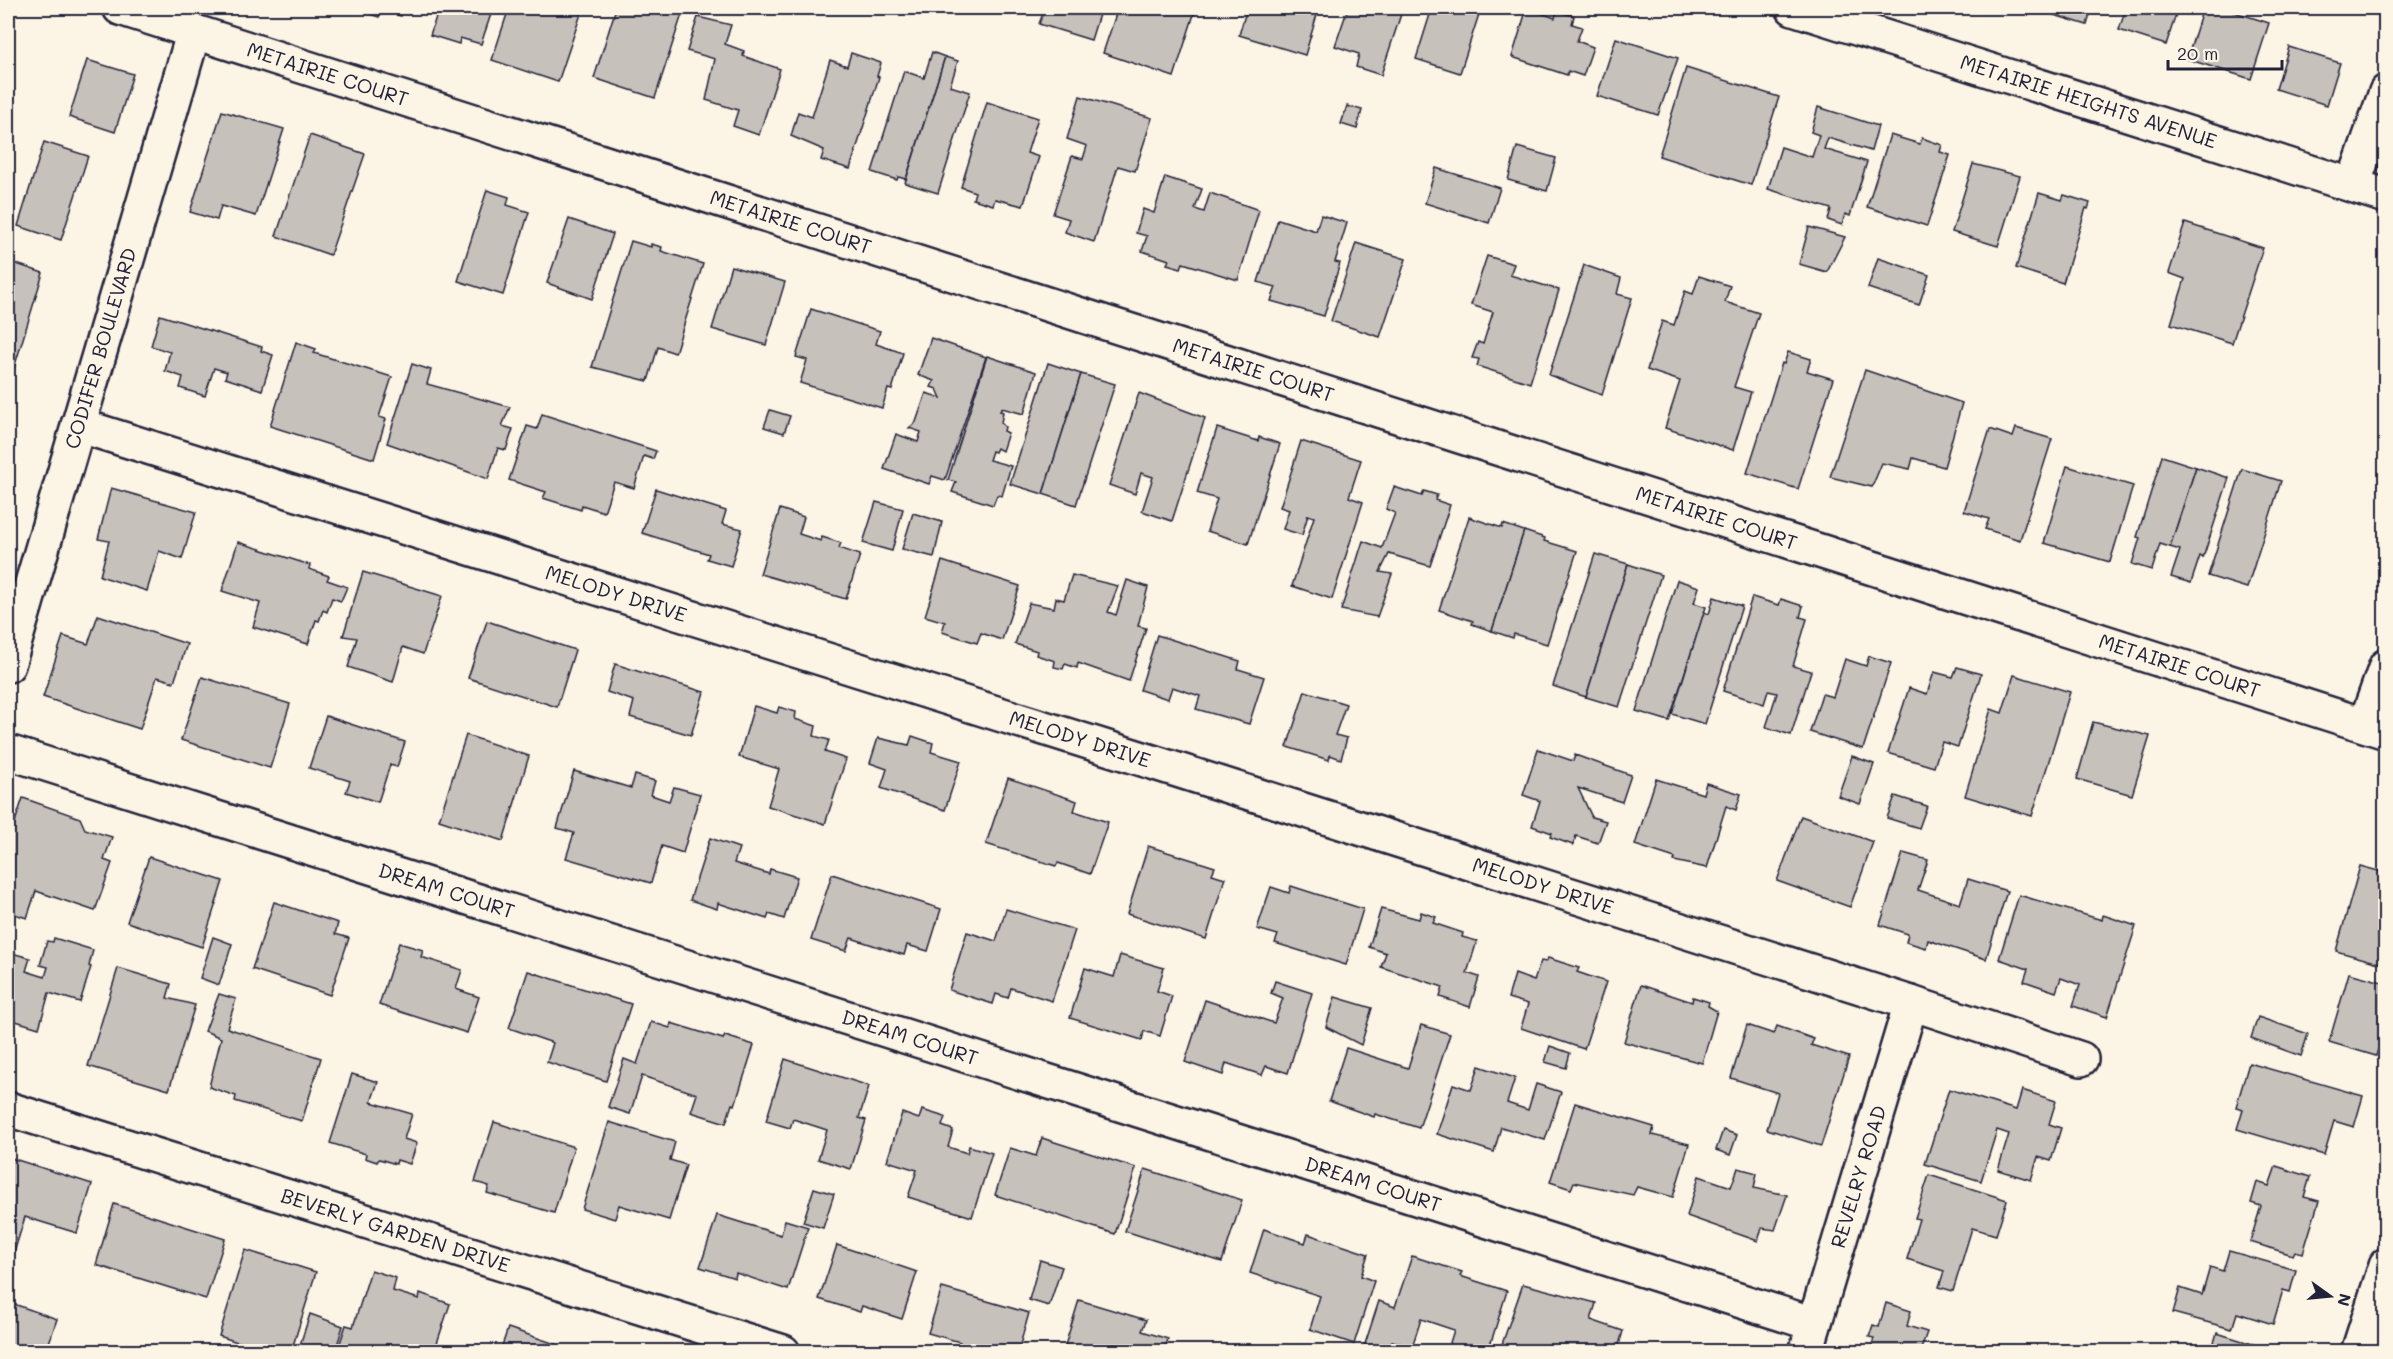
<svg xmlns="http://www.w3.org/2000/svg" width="2393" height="1359" font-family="Mali,sans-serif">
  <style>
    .building { fill: #c6c1bb; stroke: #22223b; stroke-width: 1.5 }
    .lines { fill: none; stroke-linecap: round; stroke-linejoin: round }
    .street-casing { stroke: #22223b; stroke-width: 38 }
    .secondary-casing { stroke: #22223b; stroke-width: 38 }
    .street { stroke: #fcf5e5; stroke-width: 33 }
    .secondary { stroke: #fcf5e5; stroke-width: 33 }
    .labels { text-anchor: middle; stroke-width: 4.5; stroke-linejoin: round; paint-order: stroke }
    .street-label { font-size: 20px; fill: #22223b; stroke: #fcf5e5 }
  </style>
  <rect width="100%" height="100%" fill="#fcf5e5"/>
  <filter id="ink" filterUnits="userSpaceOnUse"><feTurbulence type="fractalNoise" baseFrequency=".0167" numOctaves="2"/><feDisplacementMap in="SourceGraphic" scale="12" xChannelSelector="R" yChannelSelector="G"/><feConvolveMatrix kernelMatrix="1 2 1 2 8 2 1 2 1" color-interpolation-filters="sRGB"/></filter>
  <g filter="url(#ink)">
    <g class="building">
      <polygon points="351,8 403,8 401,16 381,10 379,17"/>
      <polygon points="439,8 493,8 481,44 460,38 459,44 430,35"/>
      <polygon points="509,8 583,8 558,82 492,60"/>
      <polygon points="616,8 684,8 655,98 594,78"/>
      <polygon points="1045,8 1101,8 1091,40 1039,24"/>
      <polygon points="1118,8 1196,8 1174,77 1103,53"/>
      <polygon points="1247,8 1319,8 1305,55 1239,35"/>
      <polygon points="1348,8 1403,8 1381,75 1356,67 1359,54 1335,46"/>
      <polygon points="1432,8 1481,8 1460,73 1416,59"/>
      <polygon points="1527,8 1555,18 1557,11 1574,16 1572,24 1582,27 1577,41 1593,47 1583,76 1568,71 1567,75 1512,57"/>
      <polygon points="2031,8 2092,8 2087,25"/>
      <polygon points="2126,8 2178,8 2166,45 2119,30"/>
      <polygon points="2203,8 2222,8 2269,23 2251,79 2187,59"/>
      <polygon points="698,17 731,25 725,44 744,51 743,56 780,69 759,135 733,126 738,110 706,100 715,59 687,51"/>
      <polygon points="1616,38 1678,58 1658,115 1597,96"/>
      <polygon points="2289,47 2340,63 2327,105 2276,89"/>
      <polygon points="932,52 945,57 906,179 898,177 897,180 872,172 904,71 924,78"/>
      <polygon points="851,53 881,63 877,76 879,77 850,169 821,160 824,150 791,136 798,112 812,117 830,60 847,66"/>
      <polygon points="945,57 958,61 950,86 970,92 938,193 905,183"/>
      <polygon points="87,60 133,74 115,132 69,117"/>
      <polygon points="1686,68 1779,97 1751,185 1659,156"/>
      <polygon points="1080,96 1152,118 1135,171 1118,166 1094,242 1065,232 1069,219 1053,214 1072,156 1083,159 1087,146 1067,139"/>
      <polygon points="987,102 1038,118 1027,153 1039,157 1023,206 995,199 993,205 973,199 975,192 961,187"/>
      <polygon points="1347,106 1362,110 1357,129 1341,124"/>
      <polygon points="1818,107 1878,126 1871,151 1828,138 1824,149 1867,162 1850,216 1845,214 1842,225 1828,220 1831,209 1768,189 1781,147 1812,157 1819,135 1811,132"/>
      <polygon points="222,111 284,129 256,216 221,206 217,220 190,212"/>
      <polygon points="310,135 365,154 330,255 276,236"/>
      <polygon points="1890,135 1920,144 1922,138 1942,145 1940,152 1950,155 1927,226 1867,207"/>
      <polygon points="44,142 88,156 61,240 18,226"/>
      <polygon points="1517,147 1556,158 1547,191 1508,180"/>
      <polygon points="1973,164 2020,176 1998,246 1952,232"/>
      <polygon points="1436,168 1500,188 1489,223 1425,203"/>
      <polygon points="1165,177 1202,189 1195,209 1204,212 1210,193 1259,210 1238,280 1183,263 1181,268 1167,264 1169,260 1142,251 1147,236 1136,233 1143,209 1154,213"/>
      <polygon points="487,190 509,197 507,205 529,212 503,295 458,281"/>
      <polygon points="2039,193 2062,200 2064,195 2090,203 2088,209 2086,208 2063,283 2016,268"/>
      <polygon points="1321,215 1347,223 1335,262 1340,263 1324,316 1271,301 1276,287 1258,282 1278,219 1316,231"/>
      <polygon points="569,219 613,234 592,299 547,283"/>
      <polygon points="2185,223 2263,248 2232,343 2171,324 2185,279 2169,273"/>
      <polygon points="1809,227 1845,237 1827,272 1799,264"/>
      <polygon points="631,241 651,247 651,244 662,247 661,251 703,264 675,353 658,347 648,381 592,367"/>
      <polygon points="1356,243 1406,259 1380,337 1331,321"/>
      <polygon points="1487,256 1514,264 1510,275 1559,290 1530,383 1477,366 1479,359 1472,358 1478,342 1483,344 1493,312 1471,305"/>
      <polygon points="1878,258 1929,275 1919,305 1868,288"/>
      <polygon points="8,261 43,273 8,388"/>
      <polygon points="1584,265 1621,278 1617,294 1632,298 1602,395 1549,375"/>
      <polygon points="731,266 785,282 766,345 712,329"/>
      <polygon points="1699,276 1730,286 1725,302 1759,313 1734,387 1751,392 1733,450 1665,428 1680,381 1647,370 1662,321 1674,325 1685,291 1693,294"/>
      <polygon points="811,309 880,331 876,344 903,353 892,390 888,389 882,408 800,383 807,360 796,357"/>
      <polygon points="160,315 262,347 261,351 273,355 262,390 225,378 227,372 214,368 205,396 180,388 183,377 165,371 170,352 151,346"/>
      <polygon points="931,338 986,357 945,480 932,476 929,484 884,469 896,434 918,442 921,432 909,428 916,422 926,393 941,398 937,389 931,387 934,381 918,375"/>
      <polygon points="296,342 316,349 314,353 392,377 379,417 386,419 374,459 270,426"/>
      <polygon points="1788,352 1811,359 1807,371 1833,379 1798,489 1747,473 1782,363 1784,364"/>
      <polygon points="987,356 1036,372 1024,414 1002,408 1000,411 1003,412 1001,423 1005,427 1004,431 1008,433 1002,451 997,448 995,452 992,451 989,460 1011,466 1002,496 997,495 993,505 952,492 956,482 948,480"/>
      <polygon points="1048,363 1081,374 1043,494 1010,484"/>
      <polygon points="412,364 431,370 427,384 510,407 502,426 513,429 506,450 498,448 488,479 387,443"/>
      <polygon points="1865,370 1962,403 1944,467 1913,458 1910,469 1882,463 1872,487 1830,477"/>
      <polygon points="1081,374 1115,384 1076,505 1043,494"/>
      <polygon points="1139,393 1205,418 1172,521 1142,511 1153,477 1141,473 1135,494 1109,485"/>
      <polygon points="770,410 790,416 784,433 764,427"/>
      <polygon points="542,414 656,451 653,459 644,456 634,488 614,482 604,512 582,505 581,510 543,498 546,492 509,480 527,426 537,429"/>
      <polygon points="1217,428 1258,441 1259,437 1280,444 1248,544 1207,531 1217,499 1197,493"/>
      <polygon points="2016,428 2052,439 2020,540 1985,529 1989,519 1964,511 1990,429 2013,437"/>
      <polygon points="1301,441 1361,460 1349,497 1363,502 1332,599 1292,586 1314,517 1308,515 1302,535 1283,529 1289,510 1280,507"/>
      <polygon points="2162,456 2196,467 2170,547 2160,544 2152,570 2132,564 2140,538 2137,537"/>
      <polygon points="2067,466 2133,486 2110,562 2044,543"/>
      <polygon points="2196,467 2229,478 2203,558 2200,556 2191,583 2171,577 2180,550 2170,547"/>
      <polygon points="2242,469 2281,481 2247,588 2208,576"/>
      <polygon points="1394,487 1422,496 1424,491 1437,495 1435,500 1450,505 1430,566 1389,554 1380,572 1392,574 1377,617 1341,610 1363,541 1382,548 1395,513 1386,509"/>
      <polygon points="111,488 196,512 182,559 159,551 147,591 100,576 109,541 98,539"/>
      <polygon points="656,489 726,511 722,524 742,529 731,566 707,559 709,554 642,533"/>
      <polygon points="876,502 903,509 892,551 863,543"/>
      <polygon points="780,509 804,517 799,534 821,541 822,537 841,543 839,548 860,555 846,599 760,574"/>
      <polygon points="913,513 942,522 934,557 902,549"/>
      <polygon points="1469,517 1502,528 1503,524 1524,531 1492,631 1472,624 1473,621 1439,610"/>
      <polygon points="1524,531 1545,538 1544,541 1577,551 1547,644 1514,634 1513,638 1492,631"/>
      <polygon points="238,542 310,565 309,569 329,576 327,580 347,587 341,601 332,598 327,612 323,610 319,621 316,620 308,644 253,627 260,603 222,591"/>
      <polygon points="1595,554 1628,564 1586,697 1553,686"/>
      <polygon points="942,561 1020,586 1002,640 981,633 977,643 942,632 945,622 925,616"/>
      <polygon points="1628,564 1661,575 1619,707 1586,697"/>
      <polygon points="363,572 442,596 423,654 403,647 393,682 348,667 357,638 343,636"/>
      <polygon points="1072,575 1118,586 1108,612 1116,615 1127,580 1148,587 1138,626 1146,628 1129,681 1078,663 1077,668 1065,664 1063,669 1054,667 1055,661 1036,655 1037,651 1015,644 1029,603 1054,608 1056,598 1064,600"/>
      <polygon points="1677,580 1699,587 1694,603 1706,607 1669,721 1636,711"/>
      <polygon points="1714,597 1742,606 1705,724 1672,714 1704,612 1709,614"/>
      <polygon points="1752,597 1779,605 1781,599 1803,606 1800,617 1807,619 1793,666 1811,671 1791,735 1766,727 1777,693 1768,691 1764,704 1723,691"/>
      <polygon points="98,615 187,644 174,682 157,677 140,729 43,697 63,636 88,644"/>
      <polygon points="487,621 575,650 557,707 468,678"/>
      <polygon points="1157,635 1240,661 1238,669 1264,677 1249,724 1196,709 1200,696 1172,687 1168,699 1140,690"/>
      <polygon points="1869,656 1891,663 1863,749 1810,732 1822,694 1833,697 1845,659 1866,666"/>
      <polygon points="615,664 704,692 691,735 630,717 634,701 607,692"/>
      <polygon points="1957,667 1981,674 1958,747 1942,742 1934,767 1888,753 1909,688 1927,694 1934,672 1953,677"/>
      <polygon points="2014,675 2070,692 2032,816 1965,796 1991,709 2002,713"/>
      <polygon points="202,677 290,704 270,768 181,740"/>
      <polygon points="1305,691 1346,704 1335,735 1347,738 1341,759 1330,755 1329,760 1287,747"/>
      <polygon points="754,706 777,713 779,707 796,712 795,719 816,726 814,736 829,740 825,752 846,759 825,824 768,806 779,769 739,757"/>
      <polygon points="326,716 405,742 397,767 390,765 378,802 346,792 350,781 309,768"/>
      <polygon points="2093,722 2150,736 2132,795 2077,779"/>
      <polygon points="466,735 529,756 503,841 439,820"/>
      <polygon points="912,736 933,743 931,752 961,761 945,810 881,788 887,769 870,763 878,738 909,745"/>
      <polygon points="1538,749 1573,761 1575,755 1631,775 1622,802 1578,788 1592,817 1606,821 1598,843 1576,836 1573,845 1550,837 1552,833 1532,826 1540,801 1523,795"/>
      <polygon points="1852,756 1874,764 1860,804 1838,796"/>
      <polygon points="574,771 631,788 635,775 655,781 651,795 669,801 674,787 700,794 683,853 662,846 651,883 566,858 574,833 557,828"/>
      <polygon points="1008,778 1077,801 1074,811 1108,822 1090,874 1058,863 1056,866 986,844"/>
      <polygon points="1656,779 1703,794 1706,783 1741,794 1736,810 1726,806 1707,868 1674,861 1675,858 1635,845"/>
      <polygon points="1895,796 1927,806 1919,828 1887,818"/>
      <polygon points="23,798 80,818 85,829 112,837 104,860 112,863 95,911 36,891 27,918 8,912 8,843"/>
      <polygon points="1801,816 1873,842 1850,907 1777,881"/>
      <polygon points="710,838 739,848 734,863 769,874 770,869 797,877 784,919 769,914 767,919 718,903 717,909 690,900"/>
      <polygon points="1148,846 1215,867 1212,874 1225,878 1206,939 1127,914"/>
      <polygon points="1903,853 1928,860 1918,890 1960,904 1968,879 2007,891 1986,959 1928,940 1926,948 1906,942 1908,934 1880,925"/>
      <polygon points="149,857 223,881 202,947 127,922"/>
      <polygon points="2360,866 2386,873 2386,965 2336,951"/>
      <polygon points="832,874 941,909 928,951 907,945 904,955 851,938 846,951 811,940"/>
      <polygon points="1291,886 1363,909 1346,965 1275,943 1278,935 1257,929 1271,887 1289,893"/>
      <polygon points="2019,895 2102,920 2103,915 2136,926 2107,1017 2073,1006 2080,985 2061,978 2056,992 2024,981 2028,969 1999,959"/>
      <polygon points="274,902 338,923 335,934 349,938 330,995 252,969"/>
      <polygon points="1006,909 1075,930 1052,1001 1011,988 1008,998 996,994 993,1004 949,990 967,932 996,941"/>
      <polygon points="1381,909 1419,919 1421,912 1436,917 1433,923 1463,933 1462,937 1477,941 1467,973 1479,977 1470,1007 1440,997 1443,987 1381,967 1386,953 1369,947"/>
      <polygon points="213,937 232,944 219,985 200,978"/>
      <polygon points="54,938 93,950 89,966 91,967 80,1002 49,993 39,1028 9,1019 8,1025 8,952 30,958 26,971 45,977 48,967 40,965 47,941 53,942"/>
      <polygon points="399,943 423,950 421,957 462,970 456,989 479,997 467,1033 379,1005"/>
      <polygon points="1120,955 1164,968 1157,991 1172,996 1160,1036 1144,1031 1142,1040 1070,1018 1085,968 1114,977"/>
      <polygon points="1548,958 1579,968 1577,972 1606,982 1584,1049 1521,1028 1528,1004 1508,998 1515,974 1534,981 1541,961 1546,962"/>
      <polygon points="118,968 171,984 167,998 195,1005 169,1090 88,1066"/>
      <polygon points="528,971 631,1004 606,1081 547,1062 553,1043 509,1028"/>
      <polygon points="2349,973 2386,983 2386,1023 2376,1056 2329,1042"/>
      <polygon points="1275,981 1312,993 1288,1073 1266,1066 1262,1075 1226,1063 1223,1075 1185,1062 1205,1000 1274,1023 1283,998 1271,993"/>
      <polygon points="1641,985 1692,1002 1693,997 1709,1002 1708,1006 1717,1011 1702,1063 1624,1042"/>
      <polygon points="219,994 236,999 227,1028 321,1058 302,1121 235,1101 236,1096 209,1087 221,1038 205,1031"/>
      <polygon points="1335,997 1372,1008 1361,1045 1326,1027"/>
      <polygon points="2258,1017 2308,1034 2301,1056 2251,1038"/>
      <polygon points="651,1022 670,1028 671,1023 723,1039 725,1036 754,1045 735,1105 732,1104 726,1123 691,1112 697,1094 642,1076 630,1114 608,1107 624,1059 637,1064"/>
      <polygon points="1421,1025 1450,1034 1419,1128 1375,1114 1374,1117 1329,1101 1346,1048 1408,1068"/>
      <polygon points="1747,1025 1774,1034 1777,1026 1814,1039 1811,1045 1849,1057 1821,1146 1767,1129 1778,1093 1731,1078"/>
      <polygon points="1550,1046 1570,1053 1566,1068 1545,1062"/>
      <polygon points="785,1059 869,1086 859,1118 866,1120 851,1169 818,1159 827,1130 793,1119 790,1128 766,1121"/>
      <polygon points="2249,1063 2363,1096 2354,1127 2334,1121 2324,1155 2237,1129 2243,1109 2236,1107"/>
      <polygon points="1479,1066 1515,1078 1507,1103 1528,1110 1536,1084 1561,1092 1545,1140 1501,1127 1494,1152 1437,1134 1453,1084 1471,1090"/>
      <polygon points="352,1074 378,1082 371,1102 412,1114 404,1139 417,1143 410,1164 397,1160 396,1164 379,1159 377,1162 365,1158 366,1154 330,1143"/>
      <polygon points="1949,1089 2016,1110 2022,1090 2056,1101 2049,1124 2061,1128 2051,1161 2038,1157 2031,1180 1998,1170 2009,1134 1997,1130 1981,1181 1925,1164"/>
      <polygon points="1575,1103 1654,1127 1652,1135 1689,1144 1673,1197 1637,1187 1633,1195 1574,1182 1571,1189 1550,1182"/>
      <polygon points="922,1110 945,1117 942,1126 953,1130 948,1147 967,1153 969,1146 992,1153 972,1217 908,1197 917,1170 887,1161 902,1113 919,1119"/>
      <polygon points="494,1122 574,1147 554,1213 487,1193 489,1186 475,1182"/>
      <polygon points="609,1122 675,1142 670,1160 686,1165 669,1220 619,1205 615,1219 582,1209"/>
      <polygon points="1723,1130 1737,1135 1730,1155 1716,1150"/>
      <polygon points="1042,1138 1136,1168 1115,1234 995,1195 1010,1148 1036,1156"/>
      <polygon points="8,1157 92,1184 77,1233 25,1217 12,1259 8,1258"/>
      <polygon points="2276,1166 2310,1177 2304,1197 2319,1201 2303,1253 2295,1251 2293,1255 2250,1242 2261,1206 2251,1203 2257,1182 2269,1186"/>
      <polygon points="1738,1168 1757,1173 1754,1188 1787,1195 1775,1230 1762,1228 1758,1241 1687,1216 1699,1176 1731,1187"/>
      <polygon points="1145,1169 1242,1200 1222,1262 1125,1231"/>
      <polygon points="1929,1175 2007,1200 1996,1235 1972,1228 1953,1291 1939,1287 1944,1271 1907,1259 1919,1219 1915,1218"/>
      <polygon points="814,1188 834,1194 823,1228 803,1222"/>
      <polygon points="114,1204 225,1239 206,1299 96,1265"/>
      <polygon points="717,1215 781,1235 785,1220 808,1227 788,1290 736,1273 735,1278 700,1267"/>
      <polygon points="1264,1229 1305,1243 1308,1234 1368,1254 1361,1276 1374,1281 1354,1344 1310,1329 1320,1296 1250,1273"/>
      <polygon points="837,1245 917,1272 902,1319 862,1306 860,1312 819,1299"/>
      <polygon points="245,1250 316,1272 291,1352 268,1352 219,1336"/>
      <polygon points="2229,1251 2296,1270 2290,1292 2283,1290 2273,1324 2237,1313 2232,1329 2173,1313 2180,1288 2202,1295 2210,1267 2223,1271"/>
      <polygon points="1412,1256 1462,1272 1460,1276 1507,1291 1488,1352 1447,1352 1454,1330 1421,1319 1412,1347 1392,1341 1388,1352 1376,1352 1364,1347 1379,1301 1395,1307"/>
      <polygon points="1040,1260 1062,1267 1049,1306 1029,1300"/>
      <polygon points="371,1270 396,1278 393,1291 419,1299 420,1293 450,1304 434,1352 337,1352 346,1325 353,1327"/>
      <polygon points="1523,1284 1596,1303 1591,1320 1623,1331 1617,1352 1500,1350"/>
      <polygon points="942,1288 1029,1313 1018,1352 982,1352 959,1345 960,1342 928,1333"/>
      <polygon points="1079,1300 1146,1320 1142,1331 1168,1339 1164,1352 1063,1352"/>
      <polygon points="8,1302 57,1319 46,1352 8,1352"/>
      <polygon points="1886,1303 1911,1311 1907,1326 1927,1332 1920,1352 1870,1352 1874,1338 1869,1337 1873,1325 1879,1327"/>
      <polygon points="310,1314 343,1326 335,1352 298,1351"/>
      <polygon points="508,1328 579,1352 500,1352"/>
      <polygon points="2217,1333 2278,1352 2211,1352"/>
      <polygon points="1279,1344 1302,1352 1277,1352"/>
    </g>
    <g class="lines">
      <defs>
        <g id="street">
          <path id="s1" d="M120 8 2386 732"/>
          <path id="s2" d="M1793 8 2386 196"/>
          <polyline points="2353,185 2386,92"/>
          <path id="s3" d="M78 425 1149 761 1911 1003 2081 1059"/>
          <path id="s4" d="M8 665 194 31"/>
          <path id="s5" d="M8 752 1814 1324"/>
          <path id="s6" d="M8 1109 783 1352"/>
          <path id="s7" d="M1806 1352 1911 1003"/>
          <polyline points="2358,1352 2386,1265"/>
        </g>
        <polyline id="secondary" points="2365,725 2386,666"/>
      </defs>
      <use href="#street" class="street-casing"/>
      <use href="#secondary" class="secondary-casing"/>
      <use href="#street" class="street"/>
      <use href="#secondary" class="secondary"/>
    </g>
  </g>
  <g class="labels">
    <g class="street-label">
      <text dy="7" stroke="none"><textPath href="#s1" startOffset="218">METAIRIE COURT</textPath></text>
      <text dy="7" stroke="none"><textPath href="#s2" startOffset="310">METAIRIE HEIGHTS AVENUE</textPath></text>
      <text dy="7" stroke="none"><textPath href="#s1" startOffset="704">METAIRIE COURT</textPath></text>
      <text dy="7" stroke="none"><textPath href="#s4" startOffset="330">CODIFER BOULEVARD</textPath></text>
      <text dy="7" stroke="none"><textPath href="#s1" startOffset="1190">METAIRIE COURT</textPath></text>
      <text dy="7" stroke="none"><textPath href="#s1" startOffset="1676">METAIRIE COURT</textPath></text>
      <text dy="7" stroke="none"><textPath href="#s3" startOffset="564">MELODY DRIVE</textPath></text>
      <text dy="7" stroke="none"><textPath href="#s1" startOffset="2162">METAIRIE COURT</textPath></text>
      <text dy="7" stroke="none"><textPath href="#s3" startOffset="1050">MELODY DRIVE</textPath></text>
      <text dy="7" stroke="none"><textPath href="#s3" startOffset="1536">MELODY DRIVE</textPath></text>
      <text dy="7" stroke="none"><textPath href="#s5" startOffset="460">DREAM COURT</textPath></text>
      <text dy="7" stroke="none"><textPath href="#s5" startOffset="946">DREAM COURT</textPath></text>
      <text dy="7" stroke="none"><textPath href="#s7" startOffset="183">REVELRY ROAD</textPath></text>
      <text dy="7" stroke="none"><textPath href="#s5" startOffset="1432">DREAM COURT</textPath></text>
      <text dy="7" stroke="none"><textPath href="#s6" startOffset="406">BEVERLY GARDEN DRIVE</textPath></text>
    </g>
  </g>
  <rect width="2393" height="1359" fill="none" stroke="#fcf5e5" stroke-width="30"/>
  <rect x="15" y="15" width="2363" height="1329" fill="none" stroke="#22223b" stroke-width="2" filter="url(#ink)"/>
  <g transform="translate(2330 1296) rotate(105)" stroke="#fcf5e5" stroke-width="4.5" paint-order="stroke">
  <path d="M0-4.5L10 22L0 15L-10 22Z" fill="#22223b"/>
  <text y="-9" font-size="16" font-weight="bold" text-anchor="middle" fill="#22223b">N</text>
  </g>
  <path d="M2168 60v9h114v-9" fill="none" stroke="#22223b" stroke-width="3"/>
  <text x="2177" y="60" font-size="18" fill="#22223b" stroke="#fcf5e5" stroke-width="4.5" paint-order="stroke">20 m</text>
</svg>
